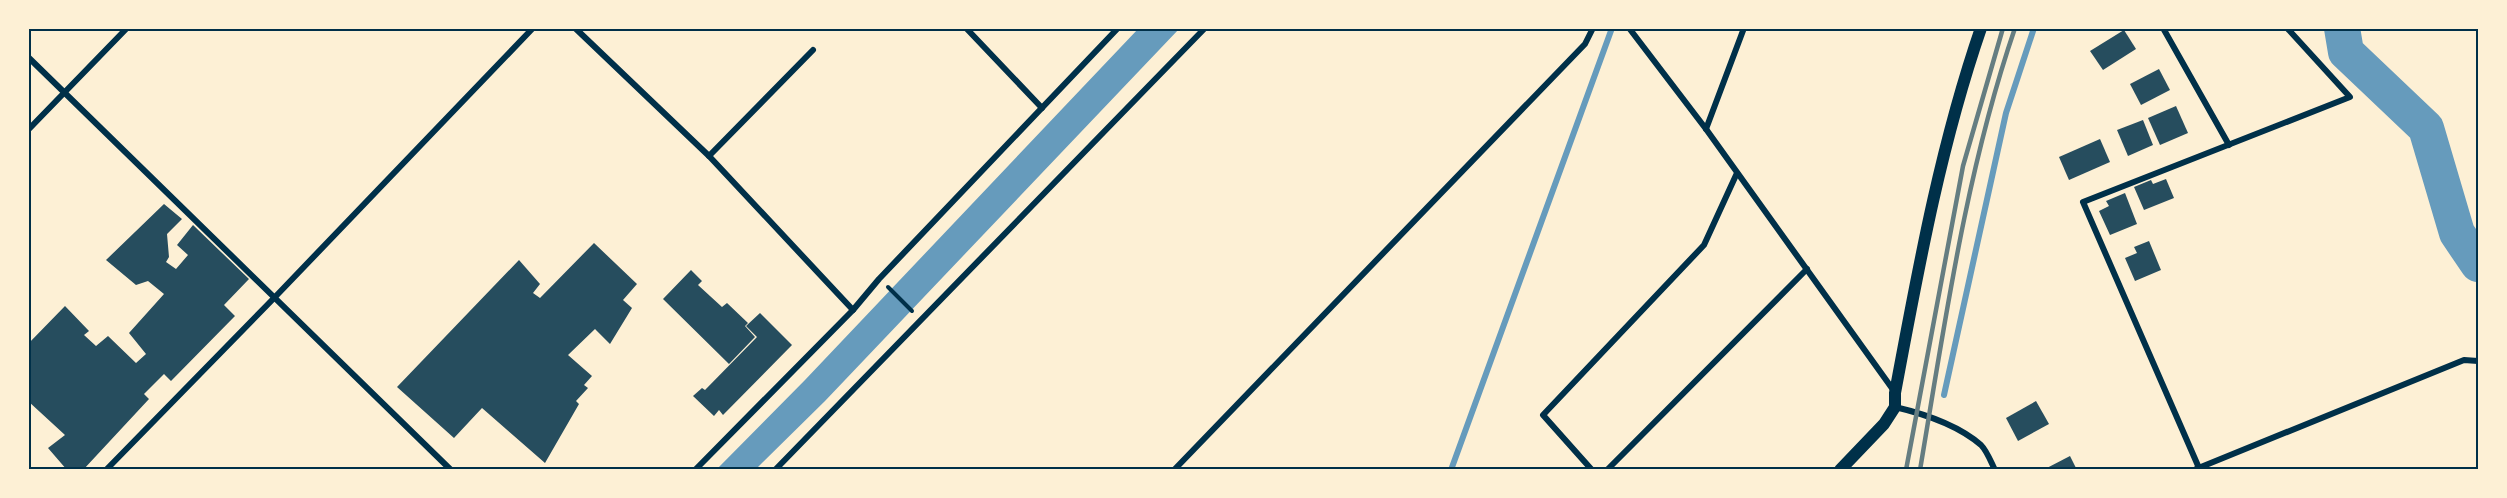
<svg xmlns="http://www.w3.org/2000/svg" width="2507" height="498" font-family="'Roboto Condensed',sans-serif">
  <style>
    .water { fill: #669bbc }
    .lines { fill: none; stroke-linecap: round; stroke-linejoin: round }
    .stream { stroke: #669bbc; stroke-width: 6 }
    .river { stroke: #669bbc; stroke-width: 36 }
    .building { fill: #264d5e }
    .path { stroke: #003049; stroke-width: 4 }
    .minor { stroke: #003049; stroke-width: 6 }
    .secondary { stroke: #003049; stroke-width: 12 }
    .rail { stroke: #657d81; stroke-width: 4.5 }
    .neatline { fill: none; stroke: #003049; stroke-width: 2 }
  </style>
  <rect width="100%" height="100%" fill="#fdf0d5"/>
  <polygon class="water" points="1138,29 1179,29 825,401 756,469 716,470 805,380"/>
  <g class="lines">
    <g class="stream">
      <polyline points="1944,395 2006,113 2034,28"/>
      <polyline points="1451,470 1612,28"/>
    </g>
    <polyline class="river" points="2342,28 2346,52 2426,128 2457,233 2478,264"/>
  </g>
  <g class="building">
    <polygon points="2124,30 2136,49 2103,70 2090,51"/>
    <polygon points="2159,69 2170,90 2141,105 2130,84"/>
    <polygon points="2176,106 2188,133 2160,145 2148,118"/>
    <polygon points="2143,120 2153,145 2128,156 2117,130"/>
    <polygon points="2100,139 2110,162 2069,180 2059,157"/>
    <polygon points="2166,179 2174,198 2144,210 2134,187 2151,180 2153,184"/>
    <polygon points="2125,193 2137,224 2110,235 2099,211 2109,206 2106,201"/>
    <polygon points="164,204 182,219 167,234 169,257 166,262 176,269 188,255 177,245 193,225 249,279 224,305 235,316 171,381 164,374 144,394 149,399 83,470 67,470 48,448 65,435 28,401 28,344 65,306 89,331 84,335 96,346 108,336 136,363 146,354 129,333 164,294 148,281 136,285 106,260"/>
    <polygon points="2149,241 2161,270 2135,281 2125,258 2137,253 2134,247"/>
    <polygon points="594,243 637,284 623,300 632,308 610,344 595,329 568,355 592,376 584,385 588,388 576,401 579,404 545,463 482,408 454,438 397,387 519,260 540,284 533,293 540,298"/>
    <polygon points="691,270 702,281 698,285 722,307 727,303 748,323 745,326 755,337 729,364 663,299"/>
    <polygon points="760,313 792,345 723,415 719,410 714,416 693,396 702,388 705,390 757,337 746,326"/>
    <polygon points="2036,401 2049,424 2018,441 2006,418"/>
    <polygon points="2070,456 2077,470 2043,470"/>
  </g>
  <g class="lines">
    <polyline class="path" points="888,287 912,311"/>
    <g class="minor">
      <polyline points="575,28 709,156 853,310"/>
      <polyline points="966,28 1042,108"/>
      <polyline points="1629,28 1706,129 1894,391"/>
      <polyline points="2163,28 2229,145"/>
      <polyline points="28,57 451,470"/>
      <polyline points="1706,129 1744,28"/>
      <polyline points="28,130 127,28"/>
      <polyline points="709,156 813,50"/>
      <path d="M1895 407C1925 414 1958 425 1981 445 1987 451 1991 462 1995 470"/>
      <polyline points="2199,468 2083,202 2350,97 2287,28"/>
      <polyline points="2196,469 2464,360 2478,361"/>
      <polyline points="106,470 276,296 533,28"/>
      <polyline points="695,470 853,310 879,279 1118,28"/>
      <polyline points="775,470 1205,28"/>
      <polyline points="1174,470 1585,44 1593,28"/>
      <polyline points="1592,470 1543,415 1704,245 1737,173"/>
      <polyline points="1607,470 1807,269"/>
    </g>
    <path class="secondary" d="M1840 470 1884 424 1895 407V393C1918 270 1940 147 1981 28"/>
    <g class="rail">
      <polyline points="1906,470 1963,166 2003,28"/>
      <path d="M1920 470C1945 322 1966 171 2015 28"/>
    </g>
  </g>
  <rect width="2507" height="498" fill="none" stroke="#fdf0d5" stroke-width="60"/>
  <rect x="30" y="30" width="2447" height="438" class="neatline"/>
</svg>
